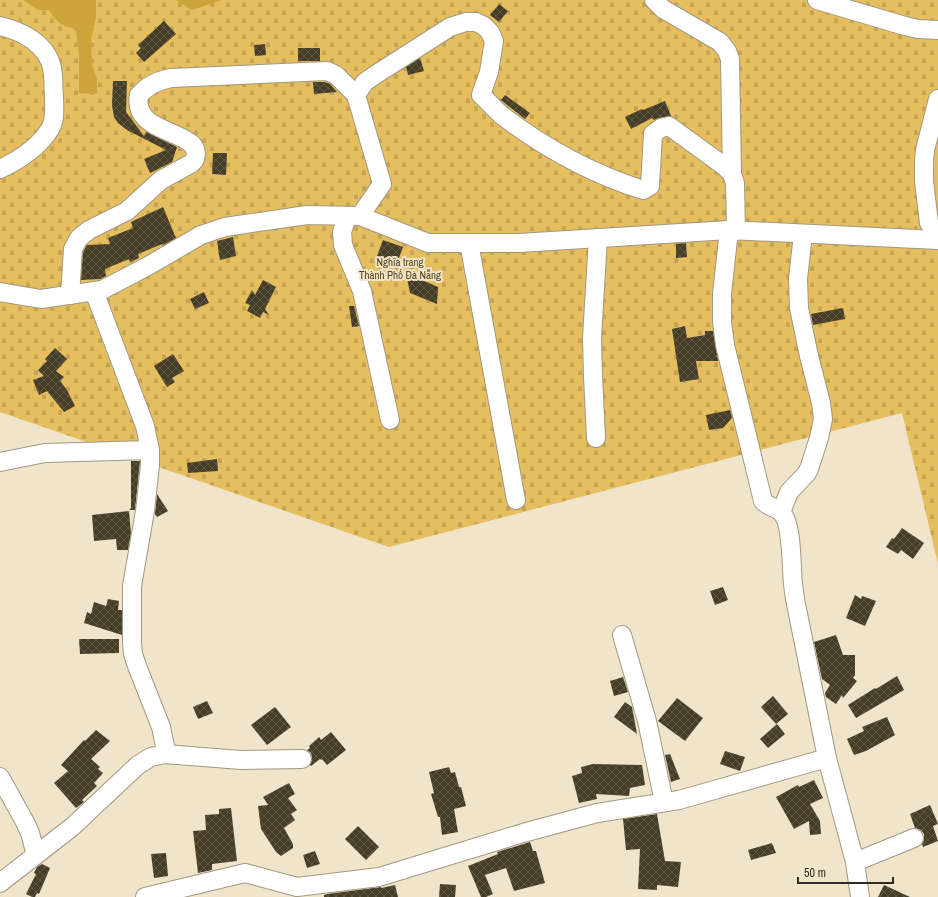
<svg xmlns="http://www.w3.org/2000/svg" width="938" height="897" font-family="'Archivo Narrow',sans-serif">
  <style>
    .cemetery { fill: url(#cemetery-stones) }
    .water { fill: #cda439 }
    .building { fill: url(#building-cross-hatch) }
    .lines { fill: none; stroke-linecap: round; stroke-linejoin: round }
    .minor-casing { stroke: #a2977f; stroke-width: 20 }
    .minor { stroke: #fff; stroke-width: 18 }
    .labels { text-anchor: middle; stroke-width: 4; stroke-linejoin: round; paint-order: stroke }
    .park-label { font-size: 11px; fill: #554318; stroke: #f0e5cb }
  </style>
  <defs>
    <pattern id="cemetery-stones" width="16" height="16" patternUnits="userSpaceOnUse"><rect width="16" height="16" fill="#e5be5f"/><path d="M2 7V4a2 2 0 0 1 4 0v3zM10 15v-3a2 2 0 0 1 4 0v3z" fill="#c5a352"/></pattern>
    <pattern id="building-cross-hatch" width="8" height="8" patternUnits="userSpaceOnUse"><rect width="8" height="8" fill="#463d27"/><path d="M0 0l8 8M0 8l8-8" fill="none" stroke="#5f5745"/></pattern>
  </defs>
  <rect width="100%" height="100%" fill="#f0e5cb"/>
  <polygon class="cemetery" points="0,0 938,0 938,564 902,413 389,547 0,412"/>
  <g class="water">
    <path d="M23 0H96V17L91 39 92 65 97 79V94L79 93V55L76 29C62 26 57 23 49 10H38Z"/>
    <polygon points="176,0 222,0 192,10"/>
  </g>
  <g class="building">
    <polygon points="499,4 508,11 499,22 490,15"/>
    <polygon points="164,21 176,34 144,62 136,53 141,48 138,45"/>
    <polygon points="265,44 266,55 255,56 254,45"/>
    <rect x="298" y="48" width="22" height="13"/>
    <polygon points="420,58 424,71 408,75 406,67"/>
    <polygon points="113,81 127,81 126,112 144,136 146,132 177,147 172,162 150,173 144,159 166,150 127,130 118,123 114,117 112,105"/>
    <polygon points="313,82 325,82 330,84 337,92 314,94"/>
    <polygon points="505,95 530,113 525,119 501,100"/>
    <polygon points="665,101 671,116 658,118 654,120 652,118 631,129 625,117 642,109 643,110"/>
    <polygon points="213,153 227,153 226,175 212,174"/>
    <polygon points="163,207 176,238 163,245 162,244 138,254 139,258 130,262 129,259 105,269 106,276 100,279 81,280 83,252 87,245 110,244 108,238 133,228 131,222"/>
    <polygon points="233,237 236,256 220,260 217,241"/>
    <polygon points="383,240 403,247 396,266 376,259"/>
    <polygon points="686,243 687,257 676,258 676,244"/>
    <polygon points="406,273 438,287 437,304 410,293"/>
    <polygon points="263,280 276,287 265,309 269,315 263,312 260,318 247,311 250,305 245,303 252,290 255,295"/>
    <polygon points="204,292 209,303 195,309 190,299"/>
    <polygon points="349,306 354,306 359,326 352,327"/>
    <polygon points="843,308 845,319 813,325 811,314"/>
    <polygon points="685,326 687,338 705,335 705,331 713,331 718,361 696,361 699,379 680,382 672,329"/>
    <polygon points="55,348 67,359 56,371 64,377 60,381 67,390 75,406 64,412 47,391 39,395 33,380 44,376 38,370 47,361 45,359"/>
    <polygon points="173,354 184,371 172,378 175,382 167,387 154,366"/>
    <polygon points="730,410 732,418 723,428 709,430 706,415"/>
    <polygon points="217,459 218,471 188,473 187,463"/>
    <polygon points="131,461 140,461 135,510 129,510 131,508"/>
    <polygon points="157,494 168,511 157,517 155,514"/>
    <polygon points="129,511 131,533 128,550 117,550 116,539 94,541 92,515"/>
    <polygon points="902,528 924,543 913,559 901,550 898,554 886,547 892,538 894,539"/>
    <polygon points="723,587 728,600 715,605 710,591"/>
    <polygon points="855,595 861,599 862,596 876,601 865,626 846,618"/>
    <polygon points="108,599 119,601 118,610 122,610 122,635 84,623 87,612 91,614 94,602 106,606"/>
    <polygon points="836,635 843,655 855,655 855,675 853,678 857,681 843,698 842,695 836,704 826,697 825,693 830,685 822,679 814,642"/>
    <polygon points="79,639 119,639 119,653 80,654"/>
    <polygon points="897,676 904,690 856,718 848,705 875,688 876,689"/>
    <polygon points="623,677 628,692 614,696 610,681"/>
    <polygon points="773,696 788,714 776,724 761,707"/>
    <polygon points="677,698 703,718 685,741 658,721"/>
    <polygon points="207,701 213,713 198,719 193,707"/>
    <polygon points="625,702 632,707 637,734 614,717"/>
    <polygon points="275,707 291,727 267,745 251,725"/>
    <polygon points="887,717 895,735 866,751 854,755 847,739 864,731 862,727"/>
    <polygon points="777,724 785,734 768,748 760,739"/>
    <polygon points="96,730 110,741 91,759 100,767 98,769 103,773 94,783 97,786 82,800 84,802 76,808 54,783 68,771 61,765 84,740 85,741"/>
    <polygon points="331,732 346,750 327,765 322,759 321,760 320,759 311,766 310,765 312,758 311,753 307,750 310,748 309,746 319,737 321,740"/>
    <polygon points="725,751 745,757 740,771 720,764"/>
    <polygon points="670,754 680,779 671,782 665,755"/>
    <polygon points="593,764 642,765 645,785 630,788 629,796 596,794 597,799 579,803 572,776 582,773 581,767"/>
    <polygon points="449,767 451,773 455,772 459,787 461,787 466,806 454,809 458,832 442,835 440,817 438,817 431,794 434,793 429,772"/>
    <polygon points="814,780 823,798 810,804 820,821 821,834 810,835 809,821 794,829 776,797 798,785 799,787"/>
    <polygon points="289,783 295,794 288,798 297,810 291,814 295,820 284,828 293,844 293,848 281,856 276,852 261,829 258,806 268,805 263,797"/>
    <polygon points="930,805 938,824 933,826 938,841 923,847 922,844 924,840 924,834 921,830 915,828 910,814"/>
    <polygon points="231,808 237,861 212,864 212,870 198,873 193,831 206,830 205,815 219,814 219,809"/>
    <polygon points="657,814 665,861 681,862 678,887 657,885 657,890 638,889 640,849 626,850 623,819"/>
    <polygon points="358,826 379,847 366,860 345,839"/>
    <polygon points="530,842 533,851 536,851 545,883 514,891 506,868 485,875 493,894 486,897 481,897 468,866 498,854 497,852"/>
    <polygon points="772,843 776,853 751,860 748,850"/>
    <polygon points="315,851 320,864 307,868 303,855"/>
    <polygon points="166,853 168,876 154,878 151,854"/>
    <polygon points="42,864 50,868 39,894 37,893 35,897 32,897 26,894 36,874 34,873 37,867"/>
    <polygon points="440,884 456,885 455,897 439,897"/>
    <polygon points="395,885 398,897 324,897 324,895 327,894 381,887 381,888"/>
    <polygon points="884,885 910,897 878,897"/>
  </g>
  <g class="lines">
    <defs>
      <g id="minor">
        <polyline points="654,0 663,9 720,42 727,51 730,59 732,174 735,183 736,231"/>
        <polyline points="817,0 905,26 918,29 938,30"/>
        <path d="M0 26C22 31 47 44 52 68 54 77 53 87 54 96 54 107 56 119 50 129 39 147 19 160 0 169"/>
        <polyline points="938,99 925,150 924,163 924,181 929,223 938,236"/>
        <polyline points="347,216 342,232 343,245 362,291 390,420"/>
        <path d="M360 216 382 184 356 95 365 82 375 75 450 27 466 22H476L484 26 490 32 494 41 489 72 481 95C489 102 496 111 504 117 545 148 593 174 643 190L650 186 653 134 661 128 669 126 724 166 732 174"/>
        <path d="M729 230 722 294V322L725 345 763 501C768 507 776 507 781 512 793 523 791 568 793 584 794 592 795 601 797 609L827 758 855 862 860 897"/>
        <polyline points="469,243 516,500"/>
        <polyline points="94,291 145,426 150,450 150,465 145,511 132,586 132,643 133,654 137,666 161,727 165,746 165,754"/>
        <polyline points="0,292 41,299 102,290 148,266 201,235 225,227 307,215 360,216 428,243 519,243 729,230 938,240"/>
        <path d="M70 295 73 249 79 238 89 230 127 211 161 180 192 163C198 157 197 147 189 142 171 129 133 126 139 95 148 85 159 80 171 78L327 71 336 75 356 95"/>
        <polyline points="596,438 593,376 592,338 598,238"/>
        <polyline points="0,462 45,453 150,450"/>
        <polyline points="781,512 789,492 806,474 809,469 819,438 823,419 821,403 809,356 799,308 798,279 803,234"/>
        <polyline points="622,635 647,721 664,802"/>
        <polyline points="0,777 25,822 30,833 36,855"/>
        <polyline points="855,862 914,838"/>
        <polyline points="0,883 72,827 138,765 151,757 165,754 241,760 302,759"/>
        <polyline points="145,897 245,873 297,887 379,877 523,833 597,813 679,800 827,758"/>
      </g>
    </defs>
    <use href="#minor" class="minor-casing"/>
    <use href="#minor" class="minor"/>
  </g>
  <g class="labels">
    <g class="park-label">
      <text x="400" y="266">Nghĩa trang<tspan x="400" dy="13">Thành Phố Đà Nẵng</tspan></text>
    </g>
  </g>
  <path d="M798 877v6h95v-6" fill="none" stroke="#2f2b21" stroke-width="2"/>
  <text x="804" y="877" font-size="12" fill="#2f2b21" stroke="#f0e5cb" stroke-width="3" paint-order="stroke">50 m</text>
</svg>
